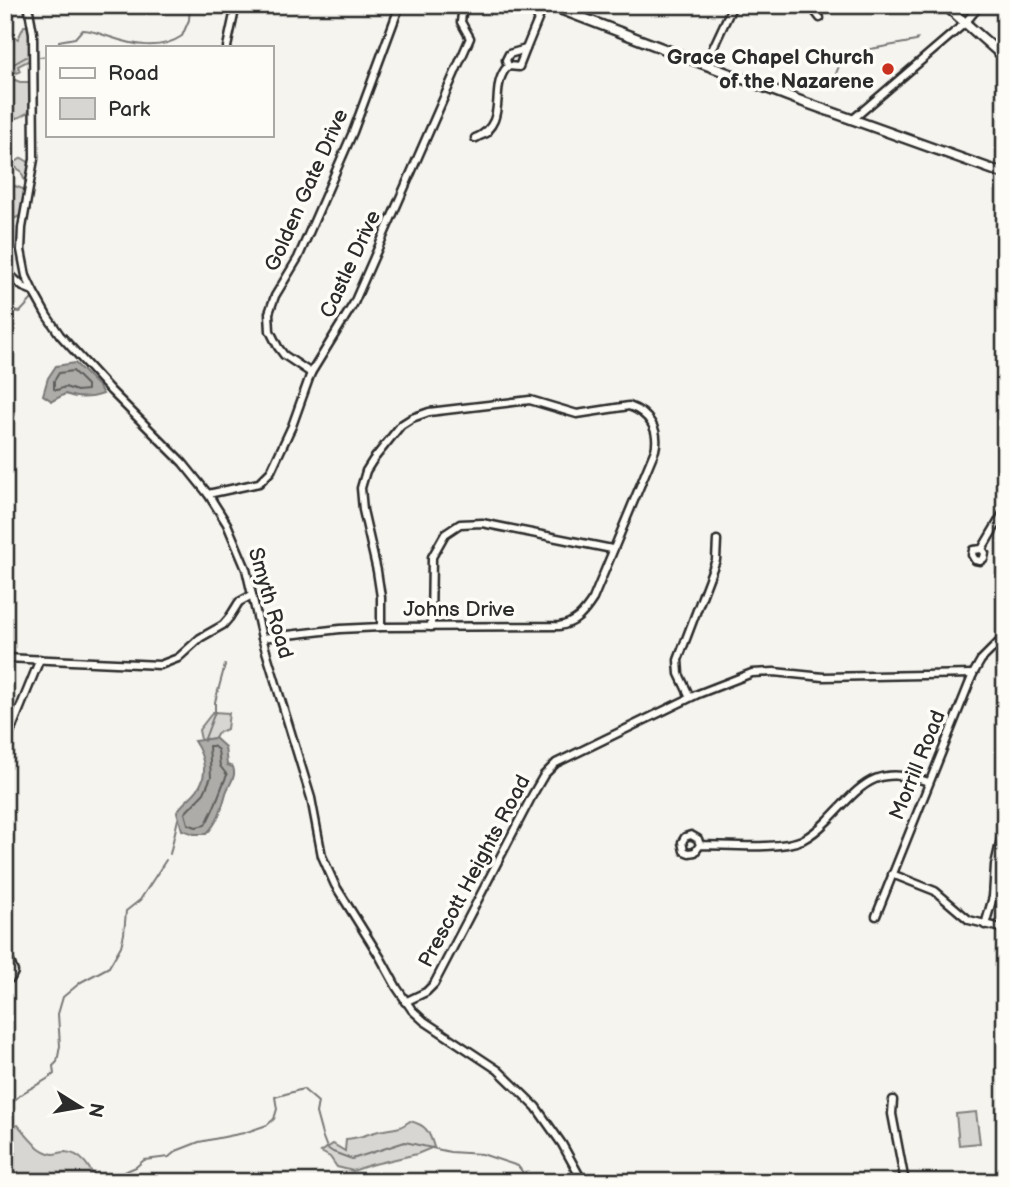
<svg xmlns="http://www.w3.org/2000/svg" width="1010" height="1187" font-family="'Balsamiq Sans',sans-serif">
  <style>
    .green { fill: #d7d6d2; stroke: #81807e; stroke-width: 2 }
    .water { fill: #adaca9; stroke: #797877; stroke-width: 2 }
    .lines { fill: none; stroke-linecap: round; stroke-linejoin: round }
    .shore { stroke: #5f5f5d; stroke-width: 2 }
    .stream { stroke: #797877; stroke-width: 2 }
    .minor-casing { stroke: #2b2b2b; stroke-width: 11 }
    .major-casing { stroke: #2b2b2b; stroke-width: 13 }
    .minor { stroke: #fdfcf7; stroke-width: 6 }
    .major { stroke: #fdfcf7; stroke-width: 8 }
    .poi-dot { fill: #c8321e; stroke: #fdfcf7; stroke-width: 2.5 }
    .labels { text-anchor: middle; stroke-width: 7; stroke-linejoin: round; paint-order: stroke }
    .poi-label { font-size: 21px; font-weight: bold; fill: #2b2b2b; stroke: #fdfcf7; text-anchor: end }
    .street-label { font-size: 21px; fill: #2b2b2b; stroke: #fdfcf7 }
  </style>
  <rect width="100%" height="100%" fill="#f5f4ef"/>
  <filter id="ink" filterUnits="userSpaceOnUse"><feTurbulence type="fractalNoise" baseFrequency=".0143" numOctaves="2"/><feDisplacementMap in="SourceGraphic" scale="14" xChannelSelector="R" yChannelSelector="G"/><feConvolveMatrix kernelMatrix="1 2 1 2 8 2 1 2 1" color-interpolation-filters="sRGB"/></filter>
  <g filter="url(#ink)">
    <g class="green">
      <polygon points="24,26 29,26 30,56 30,60 18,66 20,71 17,73 12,67 5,68 5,36 7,33 5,29 10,29 10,35 18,39"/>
      <polygon points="7,77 20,82 29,82 31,111 20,117 5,121 5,80"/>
      <polygon points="22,158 30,163 27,180 25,182 21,171 15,167 5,167 5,160 17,161"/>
      <polygon points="5,186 11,189 15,186 25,190 22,215 5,223"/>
      <polygon points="213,712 229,713 227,729 218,733 215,738 201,740 199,730"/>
      <polygon points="976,1112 980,1143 959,1145 956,1114"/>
      <path d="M410 1121C426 1125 429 1131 434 1147L417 1154 370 1165 353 1171 337 1167 330 1157 321 1152 333 1144 345 1151 346 1139C362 1138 370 1132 384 1130 398 1127 397 1130 410 1121Z"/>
      <path d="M18 1125C27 1136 38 1152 53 1154 57 1154 61 1152 65 1152 82 1153 90 1168 97 1182H5V1128Z"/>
    </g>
    <g class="water">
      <path d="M75 363 99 387 103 394C89 399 78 399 65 394L52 401 43 395 48 378 56 366Z"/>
      <path d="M215 738 225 747 227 765 233 767C237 778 229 783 226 793 222 808 218 823 206 834H194L182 830 177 812C182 803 191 798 197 790 209 775 204 756 194 741Z"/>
    </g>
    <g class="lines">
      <g class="shore">
        <polygon points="73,371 87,385 87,390 77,391 65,387 57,390 54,389 54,381 59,373"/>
        <path d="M209 746H213L218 750 220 766 227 775C219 792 215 809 205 825L196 827 188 824 185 813 204 793 211 777Z"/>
      </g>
      <g class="stream">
        <path d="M59 47V41L75 38 82 30C92 30 100 34 110 37 133 45 160 51 182 36L189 20 190 5"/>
        <polyline points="40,57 47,56"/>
        <polyline points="5,69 26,57"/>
        <polyline points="794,94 824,76 835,76 839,66 860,56 865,50 916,41 918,38"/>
        <polyline points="5,106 5,108"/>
        <polyline points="5,319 13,311 20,312 33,298"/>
        <polyline points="5,425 15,414"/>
        <polyline points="204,741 215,712 215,702 225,665"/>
        <polyline points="170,854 178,819"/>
        <path d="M5 1130 6 1119 11 1111 10 1106C21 1089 40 1086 54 1074L53 1066 57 1062 60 1046 58 1014 63 997 81 982 109 967 121 946 124 934 126 911 140 900 166 860"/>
        <polyline points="5,1173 46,1182"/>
        <polyline points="101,1182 136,1167 144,1160 169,1157 176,1151 199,1142 244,1133 267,1125 274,1119 277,1109 275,1097 303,1089 318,1102 316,1113 322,1135 327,1148 333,1152 352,1159 405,1142 450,1152 482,1154 518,1166 530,1182"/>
      </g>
      <defs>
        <g id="minor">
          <polyline points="28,5 33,33 34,159 22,228 21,250 26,276 33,291 47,316 60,335 111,391 183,463 208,494 227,524 246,569 262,638 311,798 322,856 335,885 380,957 397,988 412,1010 424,1021 498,1070 536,1107 562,1144 583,1182"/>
          <polyline points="810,5 820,18"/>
          <polyline points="227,47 236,5"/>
          <polygon points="526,49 519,67 508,66 506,60 509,54"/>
          <polyline points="526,49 544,5"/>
          <polyline points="705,65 733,5"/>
          <polyline points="852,120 965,23 980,5"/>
          <path d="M487 133 475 138H476C511 121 487 88 508 66"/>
          <polyline points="5,270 23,287 33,291"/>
          <polyline points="311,373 284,355 278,347 270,331 269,313 275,296 298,258 353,132 400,5"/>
          <polyline points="208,494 259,483 271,471 292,426 311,373 354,303 470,38 461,22 463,5"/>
          <polyline points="982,549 973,550 972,555 975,560 980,561 984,558 985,553 982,549 1005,510"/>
          <polyline points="431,627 432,557 445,534 460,524 482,523 612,549"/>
          <path d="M262 638 340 629 381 627 559 626C576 623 584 613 593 599L655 450C660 430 649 413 629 406L577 414 530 400 429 412 412 418 401 425 373 460 366 471 361 488 363 510 377 571 381 597V627"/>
          <polyline points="5,658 160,665 178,658 200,638 223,625 229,618 239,602 252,595"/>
          <polyline points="690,697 679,674 678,660 716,560 717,540"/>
          <polyline points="5,745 40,659"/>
          <path d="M700 845 695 852 689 853 684 851 682 842 685 837 691 835 698 839 700 845C727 845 779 850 802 840 812 835 820 828 828 820 863 784 875 764 929 782"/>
          <polyline points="892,874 935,891 969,920 1005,929"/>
          <polyline points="876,916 973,674 981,660 1005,636"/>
          <polyline points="985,925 993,897 995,865 1005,821"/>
          <polyline points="5,962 11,964 14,972 11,978 5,980"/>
          <polyline points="405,1002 426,992 434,984 533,794 544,775 556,763 698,694 752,673 774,672 823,677 973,674"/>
          <polyline points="893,1100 892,1114 905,1182"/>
        </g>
        <g id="major">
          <polyline points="549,5 798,100 1005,174"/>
          <polyline points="945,5 1005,58"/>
          <polyline points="999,1182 1005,1180"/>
        </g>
      </defs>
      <use href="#minor" class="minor-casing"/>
      <use href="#major" class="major-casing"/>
      <use href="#minor" class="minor"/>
      <use href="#major" class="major"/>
    </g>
  </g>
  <circle class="poi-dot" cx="888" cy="69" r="7"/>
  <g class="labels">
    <g class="poi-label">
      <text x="874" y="64">Grace Chapel Church<tspan x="874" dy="24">of the Nazarene</tspan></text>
    </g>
    <g class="street-label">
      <text transform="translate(306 190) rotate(-66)" y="7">Golden Gate Drive</text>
      <text transform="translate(350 264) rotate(-65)" y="7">Castle Drive</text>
      <text transform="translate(271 603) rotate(74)" y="7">Smyth Road</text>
      <text x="459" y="616">Johns Drive</text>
      <text transform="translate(917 765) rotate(-68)" y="7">Morrill Road</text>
      <text transform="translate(474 871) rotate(-62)" y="7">Prescott Heights Road</text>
    </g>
  </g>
  <rect width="1010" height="1187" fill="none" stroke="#fdfcf7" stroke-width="28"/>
  <rect x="14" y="14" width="982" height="1159" fill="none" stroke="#2b2b2b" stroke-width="2.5" filter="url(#ink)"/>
  <rect x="46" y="46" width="228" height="91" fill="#fdfcf7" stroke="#a9a8a5" stroke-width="2"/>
  <rect x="60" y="68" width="35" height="10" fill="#fdfcf7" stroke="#a9a8a5" stroke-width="2"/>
  <text x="108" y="80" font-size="21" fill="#2b2b2b">Road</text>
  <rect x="60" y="98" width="35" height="21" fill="#d7d6d2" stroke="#a9a8a5" stroke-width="2"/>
  <text x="108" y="116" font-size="21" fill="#2b2b2b">Park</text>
  <g transform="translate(80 1107) rotate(101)" stroke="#fdfcf7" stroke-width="5" paint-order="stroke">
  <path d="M0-5L12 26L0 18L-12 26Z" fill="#2b2b2b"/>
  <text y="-10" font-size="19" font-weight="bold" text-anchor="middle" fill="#2b2b2b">N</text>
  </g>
</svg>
